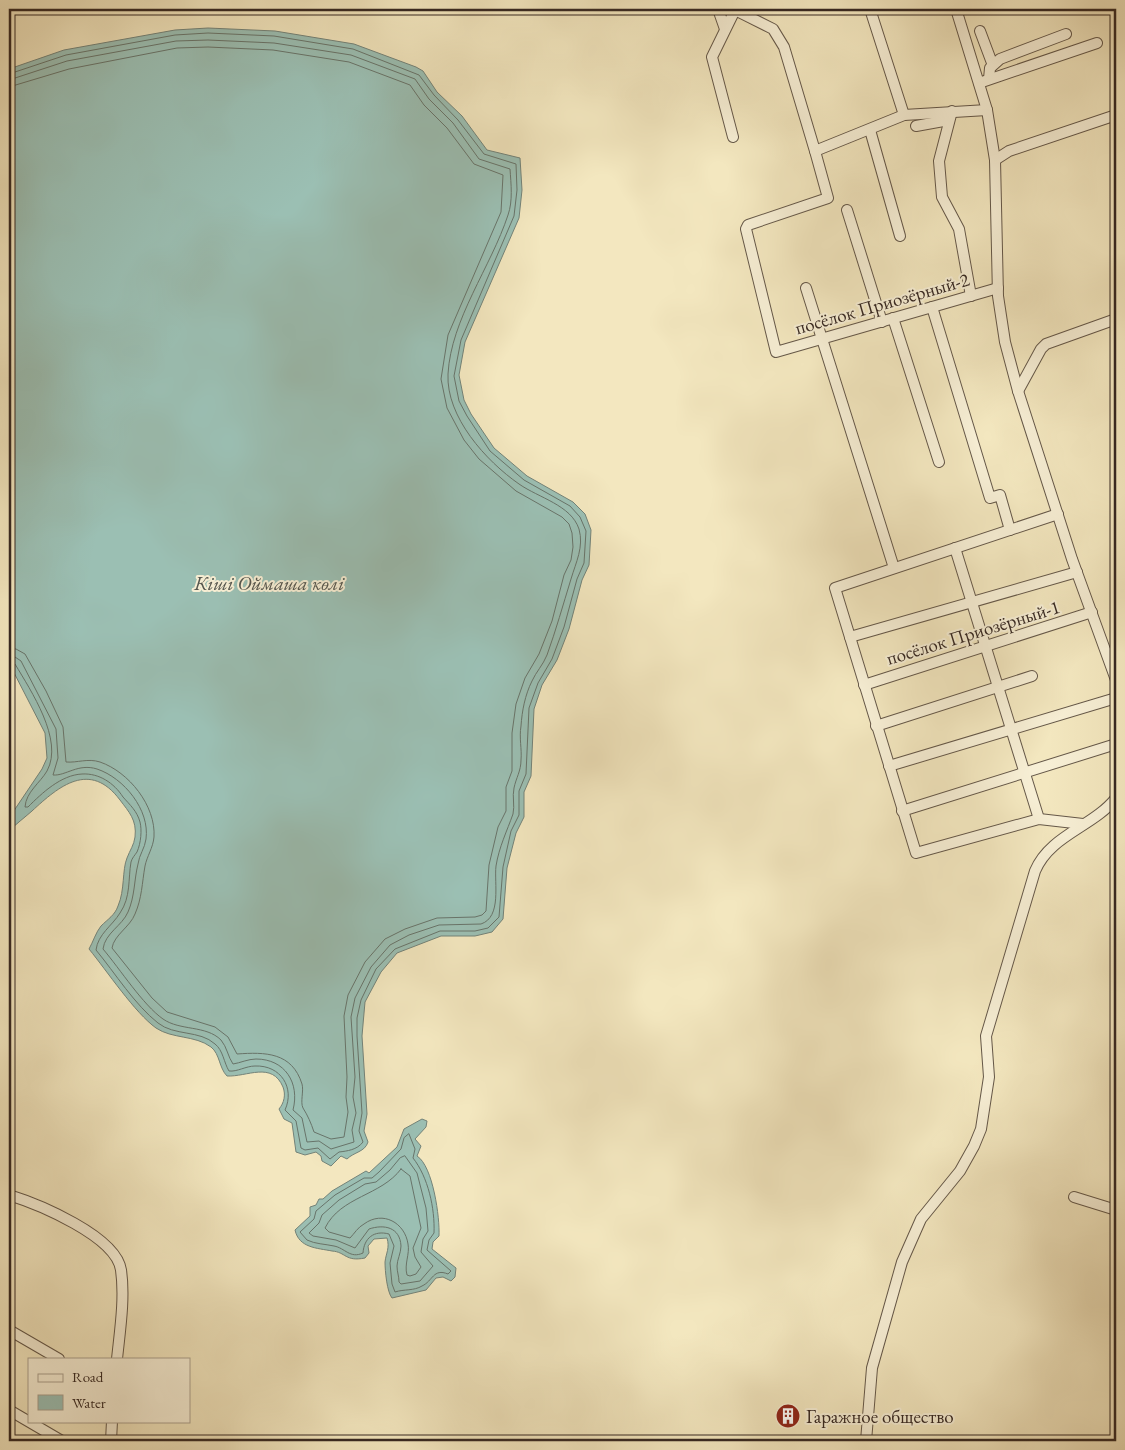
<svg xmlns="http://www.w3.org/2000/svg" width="1125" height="1450" font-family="'EB Garamond',serif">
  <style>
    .water { fill: #9bbfb3; stroke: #738379 }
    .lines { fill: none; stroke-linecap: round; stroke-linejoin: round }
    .shore { stroke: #68746a; stroke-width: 1 }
    .minor-casing { stroke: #655849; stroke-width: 12 }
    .minor { stroke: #f7efd5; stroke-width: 10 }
    .labels { text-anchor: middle; stroke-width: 4; stroke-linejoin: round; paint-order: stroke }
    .street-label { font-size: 19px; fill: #362822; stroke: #f7efd5 }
    .poi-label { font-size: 19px; fill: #362822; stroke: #f7efd5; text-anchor: start }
    .water-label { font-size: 20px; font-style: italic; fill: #54554e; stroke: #f7efd5 }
  </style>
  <rect width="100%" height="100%" fill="#f3e7bf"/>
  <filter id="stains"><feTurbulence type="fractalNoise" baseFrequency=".004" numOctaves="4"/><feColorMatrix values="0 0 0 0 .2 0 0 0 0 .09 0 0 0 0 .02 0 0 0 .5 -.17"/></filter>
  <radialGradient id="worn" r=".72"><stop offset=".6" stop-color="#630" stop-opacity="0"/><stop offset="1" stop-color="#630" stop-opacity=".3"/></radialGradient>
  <g class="water">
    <path d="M208 28 275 31 354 44 416 67 423 71 437 92 462 116 487 150 520 158 522 190 519 218 465 342 459 375 464 400 471 414 494 448 527 476 573 502 585 514 591 530 589 565 582 580 569 629 557 660 542 685 534 709 531 776 524 792V817L516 833 507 868 503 919 492 932 475 936H441L397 953 381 972 365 1002 362 1036 367 1114 364 1131 368 1142C365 1152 354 1152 347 1159L341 1156 331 1166 322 1161 321 1156 316 1152 305 1155 296 1152 292 1123 284 1119 279 1109C284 1103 286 1095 283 1087 272 1061 247 1077 227 1076 219 1068 220 1054 211 1047 195 1035 172 1039 156 1028 135 1013 107 971 89 949 93 942 96 932 101 926 108 919 115 915 118 906 125 890 122 870 127 858 130 850 134 845 135 837 137 820 129 812 120 800 90 760 59 786 32 811 24 818 16 824 9 831V818L42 769 47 758 45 733 9 663V69L64 50 175 30Z"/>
    <path d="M422 1119 427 1121 426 1127 415 1139 421 1146 417 1156C433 1166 440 1218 439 1236L433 1242 432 1249 456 1268 455 1277 451 1281 443 1277 436 1278 426 1290 392 1298C387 1292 385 1271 385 1262 386 1253 390 1248 387 1238L374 1239 368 1246 369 1253 365 1258C345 1262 346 1252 332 1251 317 1248 299 1248 295 1230L310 1216V1207L316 1205 319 1199H323L332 1191 366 1171 369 1173 397 1147 404 1129Z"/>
  </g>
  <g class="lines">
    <g class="shore">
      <path d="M9 74 66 55 175 35 208 33 274 36 353 49 419 75 434 95 458 120 484 154 516 164 517 190 514 216 461 340 454 376 459 401 467 416 490 451 524 480 570 506 580 517 586 531 584 563 577 579 564 627 552 659 538 683 529 708 526 774 519 791V815L511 831 503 867 499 917 488 928 475 931H440L395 949 376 969 361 1000 357 1018V1036L362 1113 359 1131 363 1142C357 1150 347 1151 339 1152L330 1159 318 1148 305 1150 301 1148 296 1121 285 1110C295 1088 281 1065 255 1066 246 1066 237 1072 229 1071 224 1063 223 1050 215 1044 200 1030 174 1036 158 1023 135 1005 115 973 96 950 98 934 112 926 120 913 131 897 128 879 131 862 132 858 135 855 137 852 141 843 142 830 140 822 137 811 130 805 123 797 114 783 99 773 82 774 61 775 42 793 28 807H25C26 792 40 783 47 771 64 740 31 691 15 664L9 662"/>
      <path d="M9 80 67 61 176 41 208 40 274 43 351 55 415 79 429 99 453 123 479 159 510 169C511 184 513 201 508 215 491 267 451 319 448 374 446 417 486 461 519 484 539 498 571 505 579 529 584 547 576 562 571 579 563 605 556 630 547 655 543 665 536 672 532 681 525 695 522 711 521 726 519 738 522 749 521 760 521 771 516 778 514 788 512 797 515 805 513 814 507 831 499 847 496 866 494 883 502 917 481 924L439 925 409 935 390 945 371 967 355 998 351 1017 355 1077 353 1097 356 1113 352 1130 354 1142 331 1149 319 1141 307 1142 302 1118 293 1110C300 1083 285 1059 256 1059 248 1059 240 1063 233 1064 228 1057 227 1047 221 1040 206 1025 180 1031 163 1019 143 1005 120 969 103 949 105 933 122 926 128 912 135 896 134 880 138 864 139 855 145 848 146 839 150 810 124 778 97 769 78 763 66 776 53 775L58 758 56 729 21 661 15 657 9 656"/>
      <path d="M9 87 69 69 177 48 208 47 273 50 349 62 410 85 424 105 447 128 474 164 503 175 501 212 448 335 441 379 447 408 464 440 479 459 516 491 562 517 569 524 572 533 573 547 571 560 564 575 552 621 539 654 525 678 516 704 512 733V771L506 787V811L498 827 489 865 486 911 482 915 475 917 437 918 405 929 385 939 365 962 348 995 344 1016 347 1077 346 1097 348 1112 344 1137 331 1139 314 1132C311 1123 308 1116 303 1108 300 1102 304 1091 302 1084 292 1052 265 1052 237 1054L228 1037 215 1027 167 1012 152 998 112 948C114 935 130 927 135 914 142 898 142 883 145 866 147 856 153 848 154 837 156 806 129 772 100 762 88 758 77 763 66 762L63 727 46 691 25 654 16 649 9 648"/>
      <path d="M409 1134 415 1149 413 1158C428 1177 435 1208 434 1233L429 1240 427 1250 451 1271 448 1274C433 1268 433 1281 422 1286 414 1291 404 1289 395 1292L392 1284 390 1263 394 1246 389 1234C374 1230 364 1238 363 1253 350 1259 345 1248 334 1246 325 1244 315 1244 307 1240L300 1232 314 1219 316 1211 335 1195 364 1178H372L379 1172 401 1149 404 1138Z"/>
      <path d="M405 1156 417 1173 426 1208 428 1231 423 1239 421 1252 433 1266 420 1281 401 1284 399 1282C399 1276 397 1272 397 1266 397 1260 401 1253 401 1246 400 1227 384 1224 369 1229L355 1248 336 1240 313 1236 309 1233 319 1223 322 1215 339 1200 365 1184 376 1182 390 1170 400 1158Z"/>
      <path d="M401 1169 410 1176 421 1228 413 1248 415 1257 421 1267 416 1274 410 1276 407 1275C404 1264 410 1254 408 1244 405 1223 383 1210 364 1224 358 1227 354 1234 350 1238L329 1232 325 1228C341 1196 381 1196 401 1169Z"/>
    </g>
    <defs>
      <g id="minor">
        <polyline points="718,9 725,29"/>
        <polyline points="870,9 904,115"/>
        <polyline points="956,9 987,110 995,160 998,296 1005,342 1018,391 1072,559 1116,680"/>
        <polyline points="980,31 992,63"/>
        <polyline points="989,79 990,68 1000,59 1066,34"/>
        <polyline points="979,83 1097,43"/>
        <polyline points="952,111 939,161 942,197 959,229 971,296"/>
        <polyline points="916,126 949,120"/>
        <polyline points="870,130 900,236"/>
        <polyline points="733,137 712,57 735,10 773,29 784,47 815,151 904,115 987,110"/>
        <polyline points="815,151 828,198 748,225 746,229 776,352 998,288"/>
        <polyline points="995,160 1009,151 1116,115"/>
        <polyline points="847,210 882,322"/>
        <polyline points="806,288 894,568"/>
        <polyline points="932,307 990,498 1000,495 1010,530"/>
        <polyline points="893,318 939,462"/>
        <polyline points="1018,391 1041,349 1046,344 1116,319"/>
        <polyline points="1058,514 835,588 916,853 1039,819 1083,824"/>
        <polyline points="955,548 1039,819"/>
        <polyline points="850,637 1077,572"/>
        <polyline points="864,685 1092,612"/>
        <polyline points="876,726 1032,676"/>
        <polyline points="889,766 1116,698"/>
        <polyline points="902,811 1116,744"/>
        <path d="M9 1195C38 1204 116 1236 121 1270 125 1298 120 1330 117 1359"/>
        <polyline points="1074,1197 1116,1210"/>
        <polyline points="9,1330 59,1359"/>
        <polyline points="9,1410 62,1441"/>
        <polyline points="111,1441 112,1421"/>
        <path d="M866 1441 872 1368 902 1262 921 1219 960 1171 974 1146 981 1129 989 1077 986 1036 1035 871C1050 835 1093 827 1116 798"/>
      </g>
    </defs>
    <use href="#minor" class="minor-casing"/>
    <use href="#minor" class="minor"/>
  </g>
  <defs>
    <symbol id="building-disc" viewBox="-11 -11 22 22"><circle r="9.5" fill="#8f2418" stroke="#f7efd5"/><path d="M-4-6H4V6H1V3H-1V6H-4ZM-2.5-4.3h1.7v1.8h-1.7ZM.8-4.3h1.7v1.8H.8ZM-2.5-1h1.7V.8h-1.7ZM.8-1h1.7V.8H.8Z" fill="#fff"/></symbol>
  </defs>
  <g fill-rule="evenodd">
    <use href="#building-disc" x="774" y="1402" width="28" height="28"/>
  </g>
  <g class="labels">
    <g class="street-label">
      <text transform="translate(882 303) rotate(-16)" y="7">посёлок Приозёрный-2</text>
      <text transform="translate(973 632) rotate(-17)" y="7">посёлок Приозёрный-1</text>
    </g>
    <g class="poi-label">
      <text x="806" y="1423">Гаражное общество</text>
    </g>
    <g class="water-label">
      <text x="269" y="590">Кіші Оймаша көлi</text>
    </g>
  </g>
  <rect width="1125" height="1450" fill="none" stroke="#f3e7bf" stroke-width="30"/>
  <rect x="10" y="10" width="1105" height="1430" fill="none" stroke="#362822" stroke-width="2.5"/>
  <rect x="15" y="15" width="1095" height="1420" fill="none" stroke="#362822"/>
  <rect x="28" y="1358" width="162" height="65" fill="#f7efd5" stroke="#aa9f8d"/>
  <rect x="38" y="1374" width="25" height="8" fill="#f7efd5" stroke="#aa9f8d"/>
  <text x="72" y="1382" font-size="15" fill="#362822">Road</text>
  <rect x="38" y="1395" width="25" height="15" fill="#9bbfb3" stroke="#aa9f8d"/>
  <text x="72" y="1408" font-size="15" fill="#362822">Water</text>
  <rect width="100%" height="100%" filter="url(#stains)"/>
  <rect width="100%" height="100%" fill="url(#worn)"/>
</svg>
